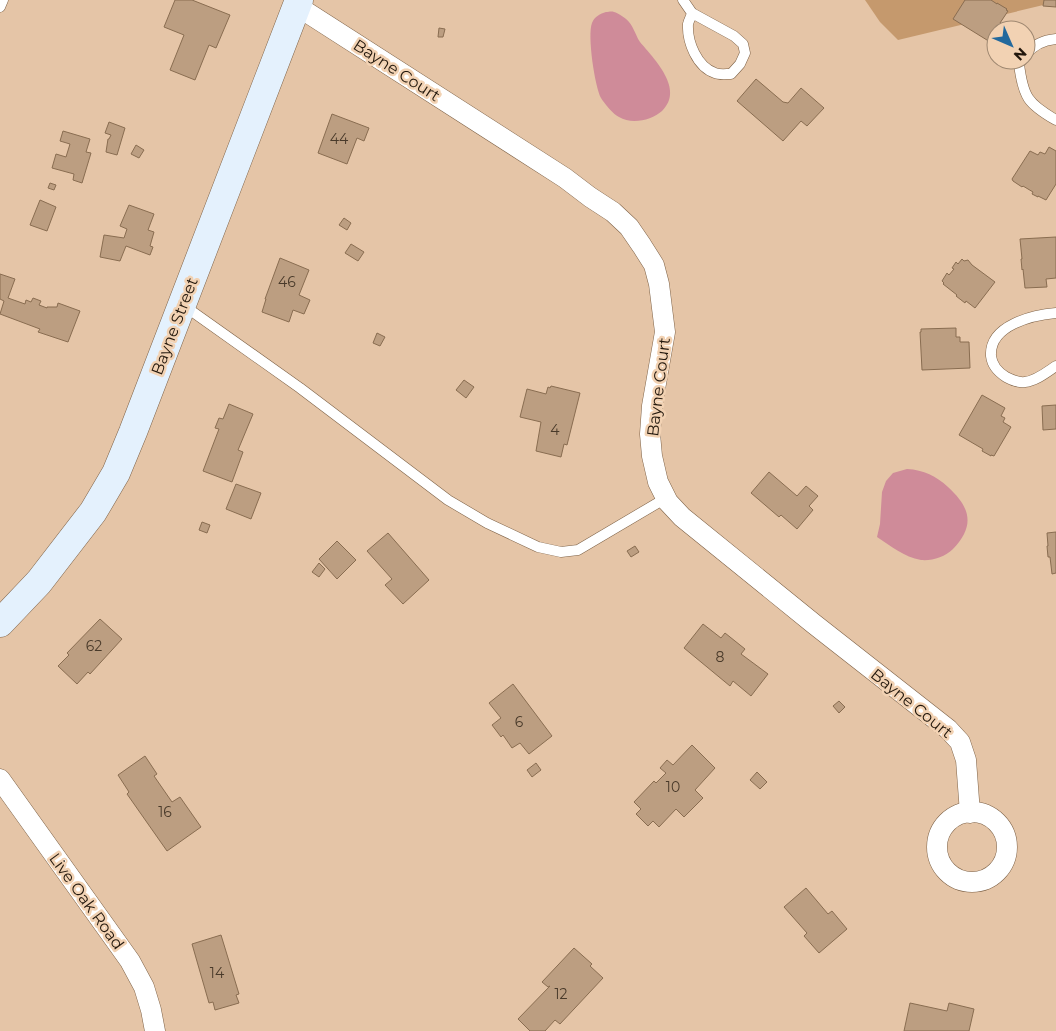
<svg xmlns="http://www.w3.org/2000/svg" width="1056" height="1031" font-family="Montserrat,sans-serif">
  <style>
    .green { fill: #c5996d }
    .water { fill: #cf8b99 }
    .building { fill: #bc9e81; stroke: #896d51 }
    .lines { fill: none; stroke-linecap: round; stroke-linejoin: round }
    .lane-casing { stroke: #7e6247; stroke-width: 11 }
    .street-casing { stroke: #7e6247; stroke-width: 21 }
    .secondary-casing { stroke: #7e6247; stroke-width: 29 }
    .lane { stroke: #fff; stroke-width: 10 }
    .street { stroke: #fff; stroke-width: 20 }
    .secondary { stroke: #e4f1fd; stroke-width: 28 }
    .labels { text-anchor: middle; stroke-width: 5; stroke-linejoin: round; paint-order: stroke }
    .number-label { font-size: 14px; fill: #493a2a }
    .street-label { font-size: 16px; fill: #23180d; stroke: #f2d2b3 }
  </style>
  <rect width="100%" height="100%" fill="#e5c5a7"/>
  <polygon class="green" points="865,0 1056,0 1056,2 898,40 880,22"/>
  <g class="water">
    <path d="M606 12C609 12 611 11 614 12 618 13 627 19 629 22 634 28 636 36 640 42 654 59 685 89 662 111 652 120 632 125 619 117 614 115 604 103 601 98 595 87 587 35 592 23 595 16 600 14 606 12Z"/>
    <path d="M907 469C924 470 936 476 948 487 971 508 975 526 953 549 945 557 932 561 921 560 904 557 891 546 877 537L880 524 882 492 886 481 893 473Z"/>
  </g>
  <g class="building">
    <polygon points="175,0 192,0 230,15 216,48 209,45 195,80 170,70 184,35 164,27"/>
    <polygon points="965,0 991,0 997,4 997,3 1007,9 1006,10 1008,11 1000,23 1007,27 1005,30 996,30 995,45 953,19"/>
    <polygon points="1044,0 1056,0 1056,7 1043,6"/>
    <polygon points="439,28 445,29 443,37 438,37"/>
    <polygon points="756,79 783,102 788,103 801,88 824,108 807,126 801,121 783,141 737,101"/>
    <polygon points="332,114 369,128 364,141 357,138 347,164 318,153"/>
    <polygon points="109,122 125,128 117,155 106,152 108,139 109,139 111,135 105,133"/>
    <polygon points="63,131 90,139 86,152 91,153 82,183 73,180 74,174 52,168 56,154 66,157 70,144 60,141"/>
    <polygon points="136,145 144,150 139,158 131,154"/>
    <polygon points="1049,147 1056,151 1056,184 1046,200 1038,196 1038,197 1032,194 1033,192 1023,186 1022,187 1013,181 1012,179 1030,151 1038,155 1040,152 1045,154"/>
    <polygon points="50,183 56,185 54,190 48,188"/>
    <polygon points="40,200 56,207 47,231 30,225"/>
    <polygon points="129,205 154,214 148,230 154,232 150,246 153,247 150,255 126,246 120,261 100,257 104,235 124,238 127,229 120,226"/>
    <polygon points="344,218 351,223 347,230 339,225"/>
    <polygon points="1056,237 1056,278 1046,279 1047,287 1025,288 1023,269 1022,270 1021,259 1022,259 1020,239"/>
    <polygon points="351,244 364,252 358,261 345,253"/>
    <polygon points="280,258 309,270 299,295 310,300 304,314 293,310 289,322 262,312 266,299 265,299"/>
    <polygon points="962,259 964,261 968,260 972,265 995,282 975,308 966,301 965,303 956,296 957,295 943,284 944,283 942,281 947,273 949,275 954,269 952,268 956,262 958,264"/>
    <polygon points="0,274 15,279 8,298 25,304 26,300 31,302 33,298 41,301 39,305 47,308 47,307 57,307 58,303 80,311 68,342 38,332 40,329 0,314 4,301 0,299"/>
    <polygon points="956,328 956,337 960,337 960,342 969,342 970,368 922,370 920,332 921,332 921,329"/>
    <polygon points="377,333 385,337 380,346 373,343"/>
    <polygon points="464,380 474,387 466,398 456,390"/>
    <polygon points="551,386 580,393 567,445 564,444 561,457 536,451 541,422 520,417 527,389 546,394 548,387 550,388"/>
    <polygon points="982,395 1005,408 1001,416 1005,418 1003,422 1011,427 994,456 991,455 991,456 982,451 983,449 959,435"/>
    <polygon points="229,404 253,414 238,450 243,452 232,482 203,471 219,429 215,428 219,418 223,419"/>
    <polygon points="1056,405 1056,429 1043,430 1042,406"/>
    <polygon points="769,472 797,496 806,486 818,496 809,506 813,510 797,529 781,515 779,517 751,493"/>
    <polygon points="236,484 261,493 251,519 226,509"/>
    <polygon points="202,522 210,525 207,533 199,530"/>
    <polygon points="1056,532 1056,573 1052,574 1050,557 1048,557 1047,546 1048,546 1047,533"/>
    <polygon points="388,533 429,580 403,604 385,585 392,579 367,551"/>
    <polygon points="337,541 356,560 337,579 319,559"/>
    <polygon points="635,546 639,552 631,557 627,551"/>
    <polygon points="319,563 325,569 319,577 312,572"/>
    <polygon points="100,619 122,639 90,674 88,672 77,684 58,666 69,655 67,653"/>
    <polygon points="703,624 721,638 725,633 745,649 741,654 768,674 751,696 733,681 730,686 684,648"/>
    <polygon points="513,684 552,736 529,754 520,743 512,748 503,735 501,737 492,725 501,718 489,703"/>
    <polygon points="839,701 845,707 839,713 833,706"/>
    <polygon points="692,745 715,768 695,790 703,798 684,817 676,809 659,827 653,821 648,826 636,814 641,809 634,802 654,781 656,783 666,773 660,768 667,760 673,765"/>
    <polygon points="145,756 157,774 154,776 172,802 180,797 201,827 167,851 127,794 129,792 118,775"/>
    <polygon points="536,763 541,770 532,777 527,770"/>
    <polygon points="757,772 767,782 760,789 750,780"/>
    <polygon points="806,888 828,914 832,911 847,929 819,953 804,936 807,933 784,907"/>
    <polygon points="221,935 239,994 236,995 239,1003 215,1010 213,1002 209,1003 192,944"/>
    <polygon points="574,948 592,964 590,966 603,978 560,1024 555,1020 545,1031 530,1031 518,1019 550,986 548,987 542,982"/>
    <polygon points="910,1003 947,1011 949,1003 974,1009 969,1031 904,1031"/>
  </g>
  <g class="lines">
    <defs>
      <g id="lane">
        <path d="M683 0 692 13 734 36 743 44 745 53 740 64 731 74C726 74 719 75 715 73 697 67 687 42 688 24 689 20 691 17 692 13"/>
        <polyline points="0,7 3,0"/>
        <path d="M1026 55C1033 45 1044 40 1056 39"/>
        <path d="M1022 60 1019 64C1023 97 1028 104 1056 120"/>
        <polyline points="183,305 300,388 448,500 487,523 538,547 561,552 578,550 666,498"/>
        <path d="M1056 313C1033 315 989 325 991 356 992 365 998 372 1006 377 1012 380 1018 383 1025 382 1036 381 1047 372 1056 366"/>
      </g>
      <g id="street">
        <polyline points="297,6 565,178 590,197 613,212 629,227 642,246 654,265 659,284 665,332 652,406 650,434 652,456 658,482 668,502 682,517 814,624 948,729 960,742 966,760 970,813"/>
        <polyline points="0,779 130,961 144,987 151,1010 155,1031"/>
        <circle cx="972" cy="847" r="35"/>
      </g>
      <polyline id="secondary" points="0,623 39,582 93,512 116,473 133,432 299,0"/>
    </defs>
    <use href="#lane" class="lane-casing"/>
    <use href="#street" class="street-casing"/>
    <use href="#secondary" class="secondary-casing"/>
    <use href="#lane" class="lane"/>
    <use href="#street" class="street"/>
    <use href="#secondary" class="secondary"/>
  </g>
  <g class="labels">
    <g class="number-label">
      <text x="339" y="144">44</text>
      <text x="287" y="287">46</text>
      <text x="555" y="435">4</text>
      <text x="94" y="651">62</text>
      <text x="720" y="662">8</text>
      <text x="519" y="727">6</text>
      <text x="673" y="792">10</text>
      <text x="165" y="817">16</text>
      <text x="217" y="978">14</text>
      <text x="561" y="999">12</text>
    </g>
    <g class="street-label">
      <text transform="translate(397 70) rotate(33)" y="6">Bayne Court</text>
      <text transform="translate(174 326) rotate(-69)" y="6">Bayne Street</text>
      <text transform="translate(658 387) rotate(-83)" y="6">Bayne Court</text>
      <text transform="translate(912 703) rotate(39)" y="6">Bayne Court</text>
      <text transform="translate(87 901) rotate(54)" y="6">Live Oak Road</text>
    </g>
  </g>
  <g transform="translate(1011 45) rotate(135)"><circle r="24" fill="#f2d2b3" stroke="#9f8871"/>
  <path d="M0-4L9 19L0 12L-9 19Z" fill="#23699d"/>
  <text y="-8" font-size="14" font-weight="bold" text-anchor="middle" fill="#23180d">N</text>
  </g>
</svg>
